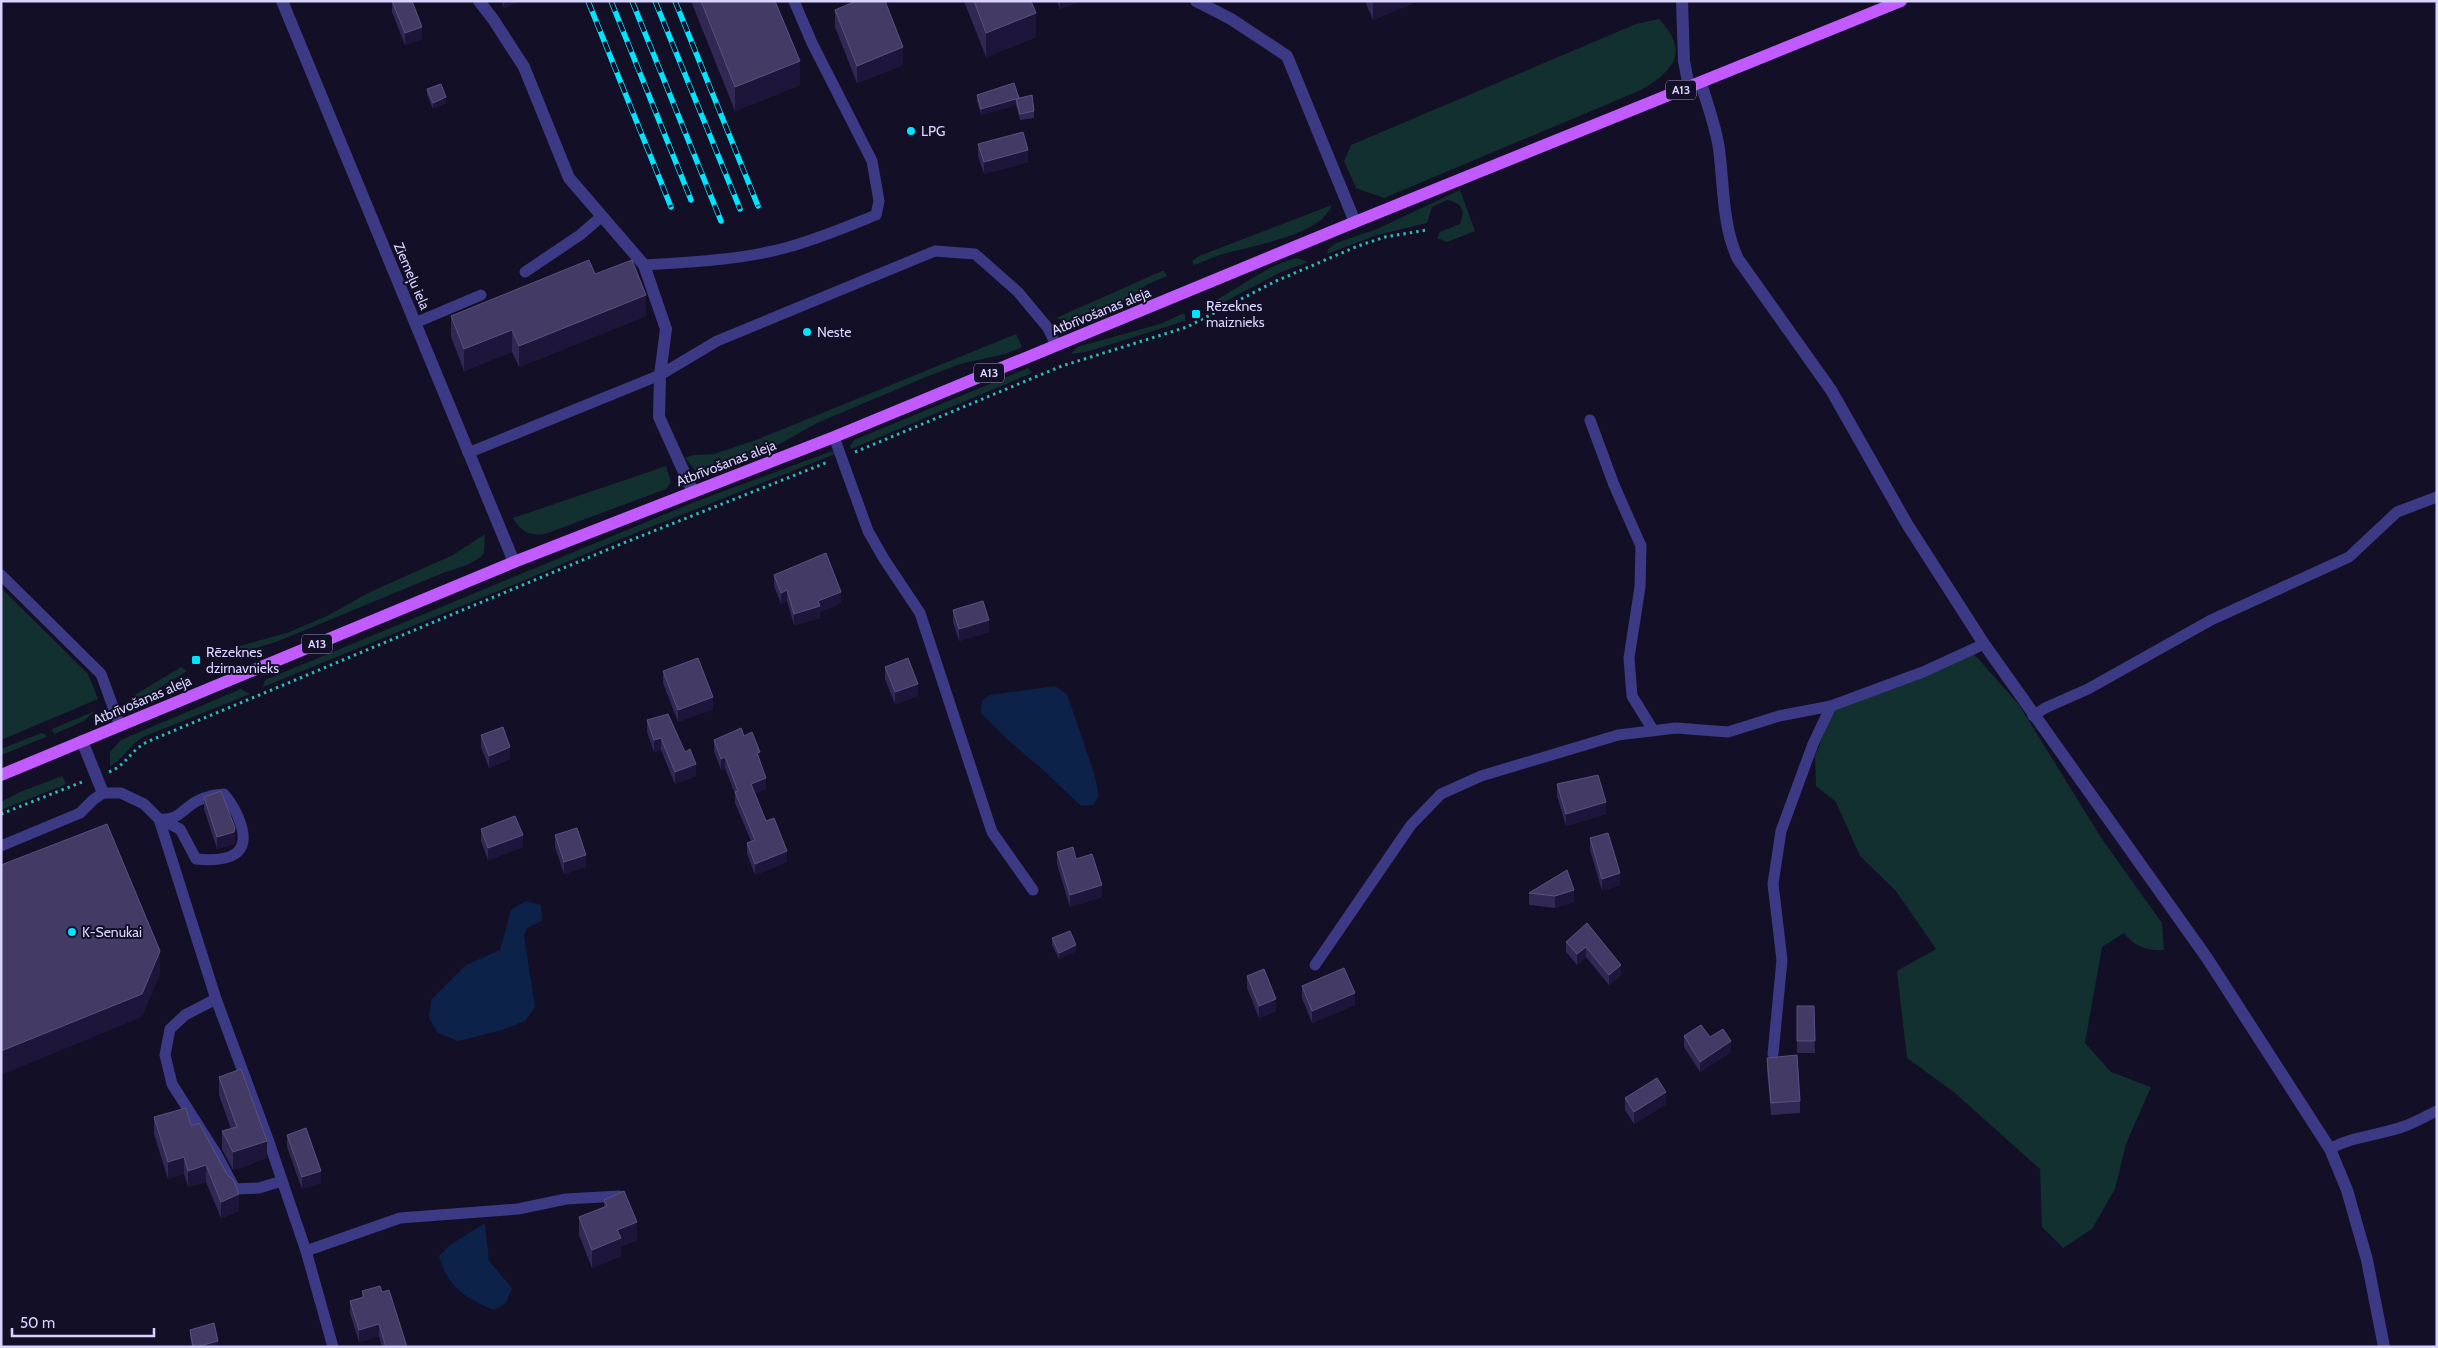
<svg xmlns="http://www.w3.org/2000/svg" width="2438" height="1348" font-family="Cabin,sans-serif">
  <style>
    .green { fill: #12302f }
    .water { fill: #0c2248 }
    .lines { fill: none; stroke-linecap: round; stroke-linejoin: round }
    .path { stroke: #2fb8b0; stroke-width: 3; stroke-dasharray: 2.5 4; stroke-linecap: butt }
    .lane { stroke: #3d3a85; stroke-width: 11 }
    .street { stroke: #3d3a85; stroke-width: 12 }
    .primary { stroke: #c25bff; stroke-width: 12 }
    .rail-casing { stroke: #00e5ff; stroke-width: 5.5 }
    .rail { stroke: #130f26; stroke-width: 4; stroke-dasharray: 11; stroke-linecap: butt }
    .wall { fill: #312854 }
    .shaded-wall { fill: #1d163a }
    .building { fill: #433a66; stroke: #5a527e }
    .poi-dot { fill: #00e5ff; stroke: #130f26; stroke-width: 2 }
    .labels { text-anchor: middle; stroke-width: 4; stroke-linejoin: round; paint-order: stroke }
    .shield { fill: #130f26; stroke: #9e99be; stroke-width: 1 }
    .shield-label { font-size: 12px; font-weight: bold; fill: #d9d4ff }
    .poi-label { font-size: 14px; fill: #d9d4ff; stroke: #130f26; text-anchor: start }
    .street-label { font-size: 14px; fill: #d9d4ff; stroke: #130f26 }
  </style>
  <rect width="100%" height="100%" fill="#130f26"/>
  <g class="green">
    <path d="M1659 19C1690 52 1674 70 1641 90L1384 198 1356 188 1344 161 1351 145 1636 24Z"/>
    <path d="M1460 190 1475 231 1447 242 1437 238 1440 232 1460 224C1466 210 1461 202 1447 200L1432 207 1427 223 1377 235 1327 254 1328 249 1336 243 1377 229Z"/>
    <path d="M1332 205C1321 236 1249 246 1220 255 1211 258 1203 262 1194 265L1192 261 1199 256Z"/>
    <path d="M1297 258 1308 262 1281 272 1211 309H1207L1208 304C1239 289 1264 266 1297 258Z"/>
    <polygon points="1162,271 1164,271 1167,276 1148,284 1117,306 1081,323 1073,324 1056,318"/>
    <polygon points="1182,314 1185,314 1185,321 1086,352 1071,354 1077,347 1160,324"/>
    <polygon points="1016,334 1022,347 1005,354 960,364 926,377 817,423 767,451 723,469 703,473 695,470 685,458 693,455 714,454 756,440"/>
    <polygon points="1028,368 1032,373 851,449 850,446 854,440"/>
    <polygon points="832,451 835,454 618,540 523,581 263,687 265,680 697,501"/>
    <path d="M666 466 671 482 666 489 545 534C530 536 521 532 513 518Z"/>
    <polygon points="485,534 484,553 481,557 467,565 443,573 276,642 216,660 214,657 217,652 287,633 327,616 368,593 453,555"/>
    <polygon points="1,588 88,674 98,699 1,740"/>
    <path d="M1974 654 2019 705 2102 839 2162 923 2164 950C2148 951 2134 947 2124 933L2102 947 2085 1043 2111 1072 2151 1087 2126 1144 2115 1189 2092 1229 2063 1248 2042 1227 2040 1169 1955 1093 1907 1058 1897 971 1936 949 1896 891 1860 856 1836 802 1816 786 1815 756 1836 704Z"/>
    <polygon points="181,667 187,671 150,694 138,697 133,696"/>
    <path d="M241 689 250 694 143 737C129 745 124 759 110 766V752L121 740Z"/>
    <polygon points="95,711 84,721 54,734 52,731 52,729"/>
    <polygon points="41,733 45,734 46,737 1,755 1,749"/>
    <polygon points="62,776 66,783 64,785 1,810 1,802 20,792"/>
  </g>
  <g class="water">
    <polygon points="1055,686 1067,694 1094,773 1099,796 1093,805 1081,806 1041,768 1009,741 981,713 982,701 990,695"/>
    <polygon points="526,901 541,905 542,921 527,928 524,936 535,1007 525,1021 502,1030 458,1041 438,1033 429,1018 431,1000 466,965 500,950 511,910"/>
    <path d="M485 1223 489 1261 512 1288 506 1303 494 1310C465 1298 448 1288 439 1256L450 1245Z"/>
  </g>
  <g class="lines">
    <g class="path">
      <polyline points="855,452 1062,366 1187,327 1276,281 1358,246 1385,237 1427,230"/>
      <path d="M109 772C127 765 130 750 149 741L616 546 828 462"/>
      <polyline points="1,814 82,782"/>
    </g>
    <g class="lane">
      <path d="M644 265C692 262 739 260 785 248 816 240 846 227 876 215L879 201 872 161 812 43 794 1"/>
      <polyline points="525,272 580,235 602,216"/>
      <polyline points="415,323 481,295"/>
      <polyline points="1590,420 1614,485 1641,546 1640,587 1629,658 1632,696 1653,730"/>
      <polyline points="834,437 868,531 884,559 920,613 992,832 1033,890"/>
      <polyline points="468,453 660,375 717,341 935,251 975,254 1018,292 1048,328 1056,345"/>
      <polyline points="1,575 101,674 120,726"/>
      <polyline points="2033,716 2045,708 2088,689 2211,620 2349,557 2397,512 2437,497"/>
      <path d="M224 794C235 807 254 841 235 854 225 861 207 860 196 859L180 829 159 819C179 821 182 809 197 801 206 796 214 795 224 794Z"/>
      <polyline points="1,846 80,813 93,800 103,793 121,793 144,804 159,819 216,999 269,1142 306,1251 333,1347"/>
      <polyline points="1315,965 1411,825 1441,794 1481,776 1618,735 1676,728 1728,732 1779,716 1831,706 1923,672 1984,644"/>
      <polyline points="216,999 185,1015 170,1029 165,1055 172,1084 217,1155 235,1189 259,1188 282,1181"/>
      <polyline points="1773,1054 1782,960 1773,884 1781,831 1813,744 1831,706"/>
      <path d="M2330 1149C2352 1136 2381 1135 2405 1126 2416 1122 2426 1116 2437 1111"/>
      <polyline points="306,1251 400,1218 518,1209 566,1199 619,1196"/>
    </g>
    <g class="street">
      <polyline points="282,1 514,562"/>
      <polyline points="479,1 493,19 524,67 569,178 644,265 666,329 660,375 659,417 693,492"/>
      <polyline points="1196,1 1231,19 1287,56 1355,222"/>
      <polyline points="1682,1 1684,61 1689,87"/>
      <path d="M1701 83C1707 104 1716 127 1719 149 1724 186 1722 225 1738 259L1831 390 1907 524 1984 644 2207 958 2330 1149 2347 1190 2367 1260 2384 1347"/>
      <polyline points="82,741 103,793"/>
    </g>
    <polyline class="primary" points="1,775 514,562 834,437 1355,222 1901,1"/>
    <defs>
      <g id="rail">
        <polyline points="588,1 671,207"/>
        <polyline points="611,1 691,200"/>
        <polyline points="632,1 721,221"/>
        <polyline points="655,1 740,209"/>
        <polyline points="675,1 758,206"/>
      </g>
    </defs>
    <use href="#rail" class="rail-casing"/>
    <use href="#rail" class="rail"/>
  </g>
  <g class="wall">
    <polygon points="392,1 412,1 422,39 405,45 392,12"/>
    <polygon points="502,1 520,1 504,8"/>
    <polygon points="691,1 775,1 800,85 735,111"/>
    <polygon points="964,1 1031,1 1036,37 986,57"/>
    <polygon points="1057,1 1081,1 1060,9"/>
    <polygon points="1365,1 1418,1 1373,20"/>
    <polygon points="835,10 903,65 857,83 835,27"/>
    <polygon points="427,89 446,103 433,109 427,95"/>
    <polygon points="977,95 1019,98 1034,111 1034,118 1020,120 1016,105 981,115 977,101"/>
    <polygon points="978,144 1028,162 984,174 978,156"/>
    <polygon points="595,274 646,316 519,367 512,352 464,371 451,337 451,316"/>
    <polygon points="774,575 841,603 820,612 820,618 794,625 787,601 781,604 774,586"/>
    <polygon points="953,610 989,632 959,641 953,622"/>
    <polygon points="885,667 918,696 895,704 885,679"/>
    <polygon points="663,671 713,709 678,722 663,683"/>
    <polygon points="647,720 685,752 696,776 675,784 661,750 654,752 647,732"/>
    <polygon points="481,735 510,759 489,768 481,747"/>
    <polygon points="744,736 760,762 766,789 755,793 766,821 787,862 755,875 747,854 747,843 751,841 735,803 735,794 725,768 721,770 714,751 714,740"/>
    <polygon points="1557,784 1606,814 1566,826 1557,796"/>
    <polygon points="204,797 235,840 234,844 217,849 204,809"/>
    <polygon points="481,829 523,847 488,860 481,841"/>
    <polygon points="555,835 586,867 564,874 555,847"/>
    <polygon points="1590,838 1620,885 1602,891 1590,850"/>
    <polygon points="1057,852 1102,897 1070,907 1057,864"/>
    <polygon points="1567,870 1574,902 1555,908 1529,905 1529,893"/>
    <polygon points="1587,923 1621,975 1609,985 1586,957 1577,965 1566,952 1566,942"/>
    <polygon points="1052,938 1076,951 1059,959 1052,945"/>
    <polygon points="1247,976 1276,1011 1259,1018 1247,988"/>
    <polygon points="1302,986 1355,1005 1312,1023 1302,998"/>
    <polygon points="1797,1006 1814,1006 1815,1053 1797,1053"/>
    <polygon points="1684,1036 1710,1037 1731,1052 1700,1072 1684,1047"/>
    <polygon points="1767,1058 1800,1101 1800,1113 1771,1115 1767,1070"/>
    <polygon points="219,1077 267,1158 233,1170 222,1149 222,1131 231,1129 219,1095"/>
    <polygon points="1625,1098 1666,1104 1634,1124 1625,1110"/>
    <polygon points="154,1117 191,1126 239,1211 221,1218 206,1182 188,1187 184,1174 168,1179 154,1134"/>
    <polygon points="287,1135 321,1183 302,1189 287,1147"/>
    <polygon points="604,1200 637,1240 621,1246 621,1256 592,1268 579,1235 579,1217 604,1207"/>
    <polygon points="362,1291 382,1292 407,1347 382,1347 379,1336 359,1342 350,1313 350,1301 362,1297"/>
    <polygon points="190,1330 218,1347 192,1347 190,1336"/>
  </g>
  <g class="shaded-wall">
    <polygon points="504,1 520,1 504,8"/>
    <polygon points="1060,1 1081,1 1060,9"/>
    <polygon points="1373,1 1418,1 1373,20"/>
    <polygon points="1036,13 1036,37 986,57 986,33"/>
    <polygon points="422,27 422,39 405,45 405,33"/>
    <polygon points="903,47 903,65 857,83 857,66"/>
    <polygon points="800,61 800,85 735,111 735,87"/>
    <polygon points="446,97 446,103 433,109 433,103"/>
    <polygon points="1019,98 1016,99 1016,105 981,115 981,109"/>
    <polygon points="1028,150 1028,162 984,174 984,162"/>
    <polygon points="646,295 646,316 519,367 519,346"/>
    <polygon points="512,330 512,352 464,371 464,349"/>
    <polygon points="787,590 787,601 781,604 781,593"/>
    <polygon points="841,592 841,603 820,612 820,618 794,625 794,614 818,601"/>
    <polygon points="989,620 989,632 959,641 959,629"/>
    <polygon points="918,684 918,696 895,704 895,692"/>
    <polygon points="713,697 713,709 678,722 678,710"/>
    <polygon points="661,738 661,750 654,752 654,740"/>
    <polygon points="510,747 510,759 489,768 489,756"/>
    <polygon points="760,752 760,763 757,753"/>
    <polygon points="725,757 725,768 721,770 721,759"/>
    <polygon points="696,764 696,776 675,784 675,772"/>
    <polygon points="766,778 766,789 751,795 751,784"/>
    <polygon points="1606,802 1606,814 1566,826 1566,814"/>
    <polygon points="235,828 235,840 234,844 217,849 217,837"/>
    <polygon points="523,835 523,847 488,860 488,848"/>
    <polygon points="787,851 787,862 755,875 755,864"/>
    <polygon points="586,855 586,867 564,874 564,862"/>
    <polygon points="1620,873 1620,885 1602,891 1602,879"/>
    <polygon points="1102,885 1102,897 1070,907 1070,895"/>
    <polygon points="1574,890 1574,902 1555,908 1555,896"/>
    <polygon points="1076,945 1076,951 1059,959 1059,953"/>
    <polygon points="1586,947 1586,957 1577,965 1577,954"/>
    <polygon points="160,951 160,975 142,1017 1,1075 1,1051"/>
    <polygon points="1621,965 1621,975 1609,985 1609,975"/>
    <polygon points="1355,993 1355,1005 1312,1023 1312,1011"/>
    <polygon points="1276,999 1276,1011 1259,1018 1259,1006"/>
    <polygon points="1731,1041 1731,1052 1700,1072 1700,1062"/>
    <polygon points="1666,1092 1666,1104 1634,1124 1634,1112"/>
    <polygon points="267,1141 267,1158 233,1170 233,1152"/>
    <polygon points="184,1157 184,1174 168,1179 168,1162"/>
    <polygon points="206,1165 206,1182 188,1187 188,1171"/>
    <polygon points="321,1171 321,1183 302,1189 302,1177"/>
    <polygon points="239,1194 239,1211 221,1218 221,1202"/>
    <polygon points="637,1222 637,1240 621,1246 621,1256 592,1268 592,1250 617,1230"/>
    <polygon points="379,1324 379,1336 359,1342 359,1330"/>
    <polygon points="218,1341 218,1347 196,1347"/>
  </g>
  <g class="building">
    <polygon points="392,1 412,1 422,27 405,33"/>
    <polygon points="701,1 775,1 800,61 735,87"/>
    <polygon points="856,1 885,1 903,47 857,66 835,10"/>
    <polygon points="974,1 1031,1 1036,13 986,33"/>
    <polygon points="1014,83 1019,98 981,109 977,95"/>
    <polygon points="441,84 446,97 433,103 427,89"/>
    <polygon points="1032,95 1034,111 1020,114 1016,99"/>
    <polygon points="1023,132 1028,150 984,162 978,144"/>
    <polygon points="589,260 595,274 632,260 646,295 519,346 512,330 464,349 451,316"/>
    <polygon points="826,553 841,592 818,601 820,606 794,614 787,590 781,593 774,575"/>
    <polygon points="983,601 989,620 959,629 953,610"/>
    <polygon points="698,658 713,697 678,710 663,671"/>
    <polygon points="908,658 918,684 895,692 885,667"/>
    <polygon points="668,714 685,752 690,749 696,764 675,772 661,738 654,740 647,720"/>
    <polygon points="503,727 510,747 489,756 481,735"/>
    <polygon points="741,728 744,736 752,732 760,752 757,753 766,778 751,784 766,821 774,818 787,851 755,864 747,843 755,840 735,792 738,791 725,757 721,759 714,740"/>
    <polygon points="1598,775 1606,802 1566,814 1557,784"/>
    <polygon points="221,791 235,828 234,832 217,837 204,797"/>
    <polygon points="515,816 523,835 488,848 481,829"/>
    <polygon points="107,824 160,951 142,994 1,1051 1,865"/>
    <polygon points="577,828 586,855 564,862 555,835"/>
    <polygon points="1608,833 1620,873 1602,879 1590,838"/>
    <polygon points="1073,847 1076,859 1092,854 1102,885 1070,895 1057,852"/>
    <polygon points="1567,870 1574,890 1555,896 1529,893"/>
    <polygon points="1587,923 1621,965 1609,975 1586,947 1577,954 1566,942"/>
    <polygon points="1070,931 1076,945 1059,953 1052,938"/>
    <polygon points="1344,968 1355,993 1312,1011 1302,986"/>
    <polygon points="1264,969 1276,999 1259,1006 1247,976"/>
    <polygon points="1797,1006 1814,1006 1815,1041 1797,1041"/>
    <polygon points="1701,1025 1710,1037 1723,1029 1731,1041 1700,1062 1684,1036"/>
    <polygon points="1797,1055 1800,1101 1771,1103 1767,1058"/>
    <polygon points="241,1069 267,1141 233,1152 222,1131 237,1127 219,1077"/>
    <polygon points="1657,1078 1666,1092 1634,1112 1625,1098"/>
    <polygon points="186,1108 191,1126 199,1123 228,1176 233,1179 239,1194 221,1202 206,1165 188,1171 184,1157 168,1162 154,1117"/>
    <polygon points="306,1128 321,1171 302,1177 287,1135"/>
    <polygon points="624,1191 637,1222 617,1230 621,1238 592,1250 579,1217 607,1206 604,1200"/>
    <polygon points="380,1286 382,1292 389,1290 407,1347 386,1347 379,1324 359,1330 350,1301 364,1297 362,1291"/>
    <polygon points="214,1323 218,1341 196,1347 193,1347 190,1330"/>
  </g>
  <g class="poi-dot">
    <circle cx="911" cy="131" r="5"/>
    <rect x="1191" y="309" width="10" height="10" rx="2.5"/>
    <circle cx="807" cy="332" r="5"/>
    <rect x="191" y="655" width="10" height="10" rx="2.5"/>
    <circle cx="72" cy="932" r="5"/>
  </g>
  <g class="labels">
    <g class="shield">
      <rect x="1666" y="80.5" width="30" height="19" rx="4"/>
      <rect x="974" y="363.5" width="30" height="19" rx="4"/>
      <rect x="302" y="634.5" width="30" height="19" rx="4"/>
    </g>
    <g class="shield-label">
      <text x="1681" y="94">A13</text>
      <text x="989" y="377">A13</text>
      <text x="317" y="648">A13</text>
    </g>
    <g class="poi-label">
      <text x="921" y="136">LPG</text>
      <text x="1206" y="311">Rēzeknes<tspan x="1206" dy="16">maiznieks</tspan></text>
      <text x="817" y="337">Neste</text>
      <text x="206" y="657">Rēzeknes<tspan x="206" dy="16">dzirnavnieks</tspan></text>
      <text x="82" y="937">K-Senukai</text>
    </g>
    <g class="street-label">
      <text transform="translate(412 276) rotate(67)" y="5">Ziemeļu iela</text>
      <text transform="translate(1101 311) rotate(-22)" y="5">Atbrīvošanas aleja</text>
      <text transform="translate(726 463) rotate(-21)" y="5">Atbrīvošanas aleja</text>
      <text transform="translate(142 700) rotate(-23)" y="5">Atbrīvošanas aleja</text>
    </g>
  </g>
  <rect width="2438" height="1348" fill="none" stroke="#d9d4ff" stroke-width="5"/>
  <path d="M12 1328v8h142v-8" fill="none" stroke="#d9d4ff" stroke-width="2.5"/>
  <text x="20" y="1328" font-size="15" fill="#d9d4ff" stroke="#130f26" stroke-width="4" paint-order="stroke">50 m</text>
</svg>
